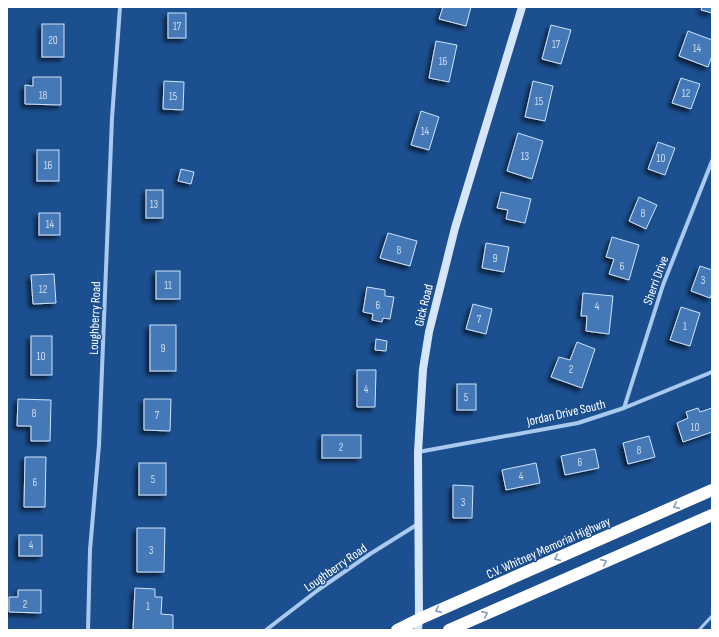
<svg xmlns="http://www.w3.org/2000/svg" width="719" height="637" font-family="'Sofia Sans Condensed',sans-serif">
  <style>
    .building { fill: #4478b7; stroke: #cfe3fa; filter: url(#shadow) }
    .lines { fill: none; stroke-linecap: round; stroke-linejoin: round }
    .lane { stroke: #a9c9ee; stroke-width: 3 }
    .street { stroke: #a9c9ee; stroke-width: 4 }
    .secondary { stroke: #d6e6fa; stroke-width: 8 }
    .highway { stroke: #fff; stroke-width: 12 }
    .oneway { stroke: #829ec1 }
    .labels { text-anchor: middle; stroke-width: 3; stroke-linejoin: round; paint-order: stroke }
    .number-label { font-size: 11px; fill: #d0dded }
    .street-label { font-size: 13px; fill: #fff; stroke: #1b4f8f }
  </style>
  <defs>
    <filter id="shadow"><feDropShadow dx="-3.5" dy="3.5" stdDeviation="2" flood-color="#0009"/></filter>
  </defs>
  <rect width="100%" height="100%" fill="#1b4f8f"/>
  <g class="building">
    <polygon points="443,7 471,7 466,26 439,19"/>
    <polygon points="702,7 712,7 712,13 701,10"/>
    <rect x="168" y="13" width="18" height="25"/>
    <rect x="42" y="24" width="22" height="33"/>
    <polygon points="551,25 571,30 561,64 542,59"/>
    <polygon points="688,31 712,40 712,56 708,67 679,56"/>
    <polygon points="436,41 457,45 449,82 429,78"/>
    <polygon points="33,77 61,77 61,105 25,104 25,85 33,86"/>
    <polygon points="681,78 700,84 691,109 672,103"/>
    <polygon points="164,81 184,82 183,110 163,109"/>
    <polygon points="533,81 553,86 545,121 525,117"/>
    <polygon points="421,111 439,117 429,150 411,145"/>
    <polygon points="518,133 543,141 532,179 507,171"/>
    <polygon points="658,142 675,148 665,175 648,169"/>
    <rect x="37" y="150" width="22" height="31"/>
    <polygon points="181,169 194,172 191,184 178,181"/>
    <rect x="146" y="190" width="17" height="28"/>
    <polygon points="501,192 531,199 525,223 506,219 508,210 497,208"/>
    <polygon points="639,197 657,205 646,229 629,221"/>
    <rect x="39" y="213" width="21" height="22"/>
    <polygon points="388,233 417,241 410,266 380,258"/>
    <polygon points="612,237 639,245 629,280 609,274 614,259 606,257"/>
    <polygon points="486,243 509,247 504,272 482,268"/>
    <polygon points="700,266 712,270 712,293 710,298 691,291"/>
    <rect x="156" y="271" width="24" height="28"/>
    <polygon points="54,274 56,303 33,304 31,275"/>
    <polygon points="367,287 385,290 385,296 394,297 390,319 383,318 382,322 372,320 373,314 363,312"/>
    <polygon points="583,293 613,296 609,334 586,331 587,316 581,316"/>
    <polygon points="473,304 492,309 486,334 466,329"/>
    <polygon points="681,307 700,313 690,346 670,340"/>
    <rect x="150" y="325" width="26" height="46"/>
    <rect x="31" y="336" width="21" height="39"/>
    <polygon points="376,339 387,341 386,351 375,350"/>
    <polygon points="577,342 595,349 582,388 551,377 559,357 570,360"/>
    <polygon points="357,370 376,370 375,407 357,407"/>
    <rect x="457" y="384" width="19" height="26"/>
    <polygon points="18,399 51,400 50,441 31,441 31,426 17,426"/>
    <polygon points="144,399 171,399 170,431 144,430"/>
    <polygon points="698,408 700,412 712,408 712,432 683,442 677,423 688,418 686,412"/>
    <rect x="322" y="435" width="39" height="23"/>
    <polygon points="649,436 655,457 628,464 623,443"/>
    <polygon points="595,449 599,468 565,475 561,456"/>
    <polygon points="25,457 46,457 45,507 24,507"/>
    <rect x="139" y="463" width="27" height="32"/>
    <polygon points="536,463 540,483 506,490 502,470"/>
    <polygon points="453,485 473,486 472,518 453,518"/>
    <polygon points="137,528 165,528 164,572 137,572"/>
    <rect x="19" y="535" width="23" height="21"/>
    <polygon points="135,588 155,589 155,597 162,597 161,614 173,615 173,630 133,630"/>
    <polygon points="18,590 41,590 41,613 9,612 9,597 18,597"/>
  </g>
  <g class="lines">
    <polyline class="lane" points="699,630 712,616"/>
    <g class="street">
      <polyline points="624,408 663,285 712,161"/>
      <polyline points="418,452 578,423 624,408 712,372"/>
      <polyline points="88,630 90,550 99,445 112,118 120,7"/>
      <polyline points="266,630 318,590 370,554 418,524"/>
    </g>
    <polyline class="secondary" points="418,630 419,619 418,452 423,369 429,332 455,228 522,7"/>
    <g class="highway">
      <polyline points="397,630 419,619 712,490"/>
      <polyline points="449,630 712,515"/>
    </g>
  </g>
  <defs><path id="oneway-chevron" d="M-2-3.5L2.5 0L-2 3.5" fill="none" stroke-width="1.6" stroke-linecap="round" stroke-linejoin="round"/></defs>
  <g class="oneway">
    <use href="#oneway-chevron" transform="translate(676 506) rotate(156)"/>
    <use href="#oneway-chevron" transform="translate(557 558) rotate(156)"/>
    <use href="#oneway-chevron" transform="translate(604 562) rotate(-24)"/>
    <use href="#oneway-chevron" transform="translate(438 610) rotate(156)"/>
    <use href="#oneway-chevron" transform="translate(485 614) rotate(-24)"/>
  </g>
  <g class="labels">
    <g class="number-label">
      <text x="177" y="30">17</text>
      <text x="53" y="44">20</text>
      <text x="556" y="48">17</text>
      <text x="697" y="52">14</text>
      <text x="443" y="65">16</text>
      <text x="686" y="97">12</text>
      <text x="43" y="99">18</text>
      <text x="173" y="100">15</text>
      <text x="539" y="105">15</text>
      <text x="425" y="135">14</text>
      <text x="525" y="160">13</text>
      <text x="661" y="162">10</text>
      <text x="48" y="169">16</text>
      <text x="154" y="208">13</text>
      <text x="643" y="217">8</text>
      <text x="50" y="228">14</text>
      <text x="399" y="254">8</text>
      <text x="495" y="262">9</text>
      <text x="622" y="270">6</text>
      <text x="703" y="284">3</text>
      <text x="168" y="289">11</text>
      <text x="43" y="293">12</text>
      <text x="378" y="309">6</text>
      <text x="597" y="310">4</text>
      <text x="479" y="323">7</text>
      <text x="685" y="330">1</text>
      <text x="163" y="352">9</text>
      <text x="41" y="360">10</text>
      <text x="571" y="373">2</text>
      <text x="366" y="393">4</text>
      <text x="466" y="401">5</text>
      <text x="34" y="417">8</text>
      <text x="157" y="419">7</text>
      <text x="695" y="431">10</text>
      <text x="341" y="451">2</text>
      <text x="639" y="454">8</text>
      <text x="580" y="466">6</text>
      <text x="521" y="480">4</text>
      <text x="153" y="483">5</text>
      <text x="35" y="486">6</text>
      <text x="463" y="506">3</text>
      <text x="31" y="549">4</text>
      <text x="151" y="554">3</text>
      <text x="25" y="608">2</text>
      <text x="148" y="610">1</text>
    </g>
    <g class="street-label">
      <text transform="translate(655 280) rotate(-70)" y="5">Sherri Drive</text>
      <text transform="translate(423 305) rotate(-76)" y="5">Gick Road</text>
      <text transform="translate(94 318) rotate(-88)" y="5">Loughberry Road</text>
      <text transform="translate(566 412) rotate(-13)" y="5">Jordan Drive South</text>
      <text transform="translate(548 547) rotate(-24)" y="5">C.V. Whitney Memorial Highway</text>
      <text transform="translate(335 567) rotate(-35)" y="5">Loughberry Road</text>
    </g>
  </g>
  <rect width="719" height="637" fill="none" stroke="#ffffff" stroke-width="16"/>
</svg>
